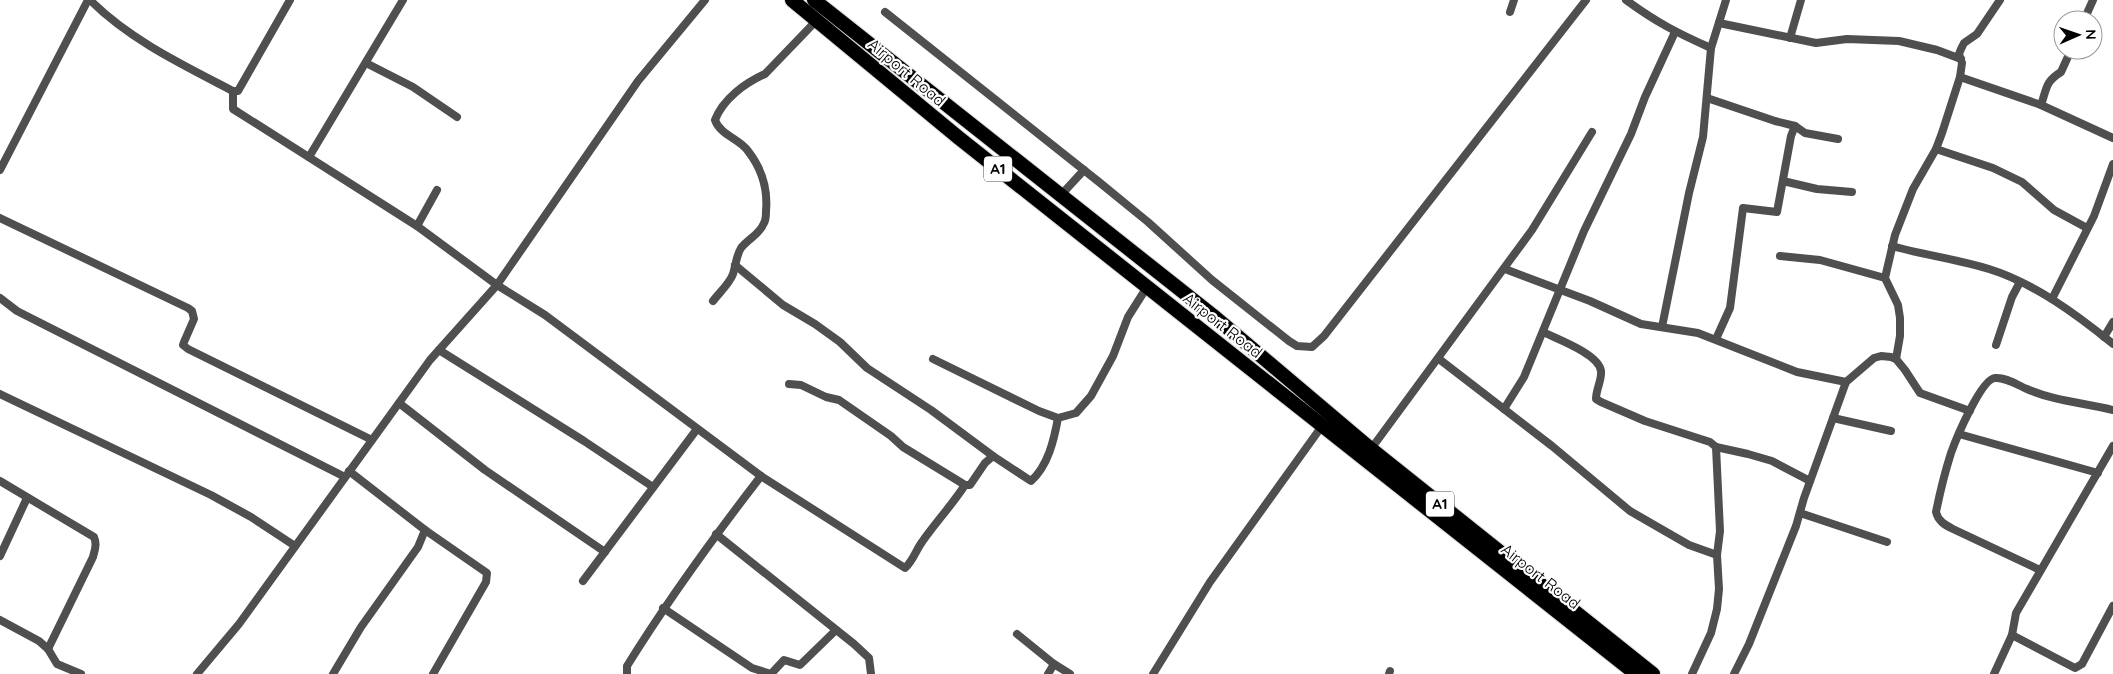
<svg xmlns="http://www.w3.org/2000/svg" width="2113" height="674" font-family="Quicksand,sans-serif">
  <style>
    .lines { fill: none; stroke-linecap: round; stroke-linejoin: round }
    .trunk-casing { stroke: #dbdbdb; stroke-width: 16 }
    .minor { stroke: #4f4f4f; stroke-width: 8 }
    .trunk { stroke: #000; stroke-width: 14 }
    .labels { text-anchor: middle; stroke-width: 4.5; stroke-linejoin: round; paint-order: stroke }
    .shield { fill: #fff; stroke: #4c4c4c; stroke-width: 1 }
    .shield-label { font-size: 15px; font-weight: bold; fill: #000 }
    .street-label { font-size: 16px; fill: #000; stroke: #fff }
  </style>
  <rect width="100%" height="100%" fill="#fff"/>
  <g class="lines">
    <defs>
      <g id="trunk">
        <polyline points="792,0 959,138 1636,674"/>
        <polyline points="814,0 1216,318 1371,449 1653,674"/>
      </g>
    </defs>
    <use href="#trunk" class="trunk-casing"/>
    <g class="minor">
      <path d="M90 0C130 40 183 65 233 91V109L417 226 497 285 545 315 761 476 905 568C913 561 916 550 922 542 936 522 952 505 965 485H970L985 463 993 456 1031 481C1048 466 1054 440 1058 418L1076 413 1091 396 1113 356 1128 317 1147 287"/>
      <path d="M1626 0C1656 22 1677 33 1711 48"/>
      <polyline points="885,12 1099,182 1148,222 1212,280 1289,341 1297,346 1312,347 1324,336 1586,0"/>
      <polyline points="1510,12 1514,0"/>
      <polyline points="2084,20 2093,0"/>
      <polyline points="1719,23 1816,43 1847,39 1899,41 1937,50 1961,59"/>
      <polyline points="1790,38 1801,0"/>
      <polyline points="366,63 413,87 457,117"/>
      <polyline points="1960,77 2041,105 2113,138"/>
      <polyline points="233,91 238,91 290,0"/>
      <polyline points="1707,98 1775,121 1795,126 1805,133 1838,139"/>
      <path d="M2041 105C2047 88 2045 82 2061 72L2071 50"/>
      <polyline points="1936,149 1993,168 2022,182 2054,210 2087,228"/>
      <polyline points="309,157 403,0"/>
      <polyline points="0,170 88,0"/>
      <polyline points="1783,181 1817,189 1852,192"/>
      <polyline points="1061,195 1084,170"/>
      <polyline points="0,218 188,308 192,311 194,319 184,342 183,345 188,349 372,440"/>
      <polyline points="417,226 437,190"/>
      <path d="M1892 246C1924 255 1956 259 1989 269 2034 283 2076 314 2113 344"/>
      <polyline points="1780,256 1820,260 1885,278"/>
      <polyline points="735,265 783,305 815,324 840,342 867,368 931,410 993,456"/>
      <polyline points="1505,269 1590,301 1641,324 1698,333 1797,372 1846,382"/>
      <polyline points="0,298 17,311 345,477"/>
      <polyline points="2052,299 2094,216 2113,164"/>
      <path d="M713 301C719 293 730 283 733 274 736 265 736 256 741 248 748 239 760 234 764 223 766 220 766 215 766 211 768 189 762 169 748 151 740 139 720 135 715 120 723 99 745 83 765 74L817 20"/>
      <polyline points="1662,327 1689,193 1703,137 1711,48 1726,0"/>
      <path d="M1543 332C1557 339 1599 354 1601 371 1602 380 1596 389 1596 399L1601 402 1645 421 1710 442 1716 447 1748 454 1772 461 1810 481"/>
      <polyline points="2104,337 2113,322"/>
      <polyline points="1716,339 1730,308 1743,208 1777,212 1791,136 1795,126"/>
      <polyline points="1996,345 2012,297 2020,282"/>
      <polyline points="439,350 584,441 653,487"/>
      <polyline points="933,359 1039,411 1058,418"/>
      <polyline points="1439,359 1552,446 1630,511 1689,545 1717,555"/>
      <polyline points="1896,359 1900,336 1900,318 1898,305 1885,278 1895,235 1913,189 1936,149 1942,133 1960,77 1962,63 1959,54 1961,49 1964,43 1977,34 2000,0"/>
      <polyline points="789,384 801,385 826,397 839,400 891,436 903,447 965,485"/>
      <polyline points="0,394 211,495 251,517 295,546"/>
      <polyline points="399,403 485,470 605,552"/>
      <polyline points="1504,409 1524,377 1584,231 1631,134 1645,97 1675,32"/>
      <polyline points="1833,418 1891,431"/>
      <polyline points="1959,434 2098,473"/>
      <polyline points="1371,449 1532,230 1592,132"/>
      <polyline points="349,471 425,530 487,573 486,582 433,674"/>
      <path d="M0 481 94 537C97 544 95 549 93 557L48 649"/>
      <polyline points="1800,513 1887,542"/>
      <polyline points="716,534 854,644 869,658 871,674"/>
      <polyline points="0,556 27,498"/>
      <path d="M2040 570 1953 529C1945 525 1938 521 1936 512 1940 492 1945 472 1951 453 1956 439 1981 379 1995 378 2006 377 2017 385 2027 389 2054 401 2085 403 2113 410"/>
      <polyline points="583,581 697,429"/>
      <polyline points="663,608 752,668 771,674 784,660 800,665 836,630"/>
      <polyline points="0,620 39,641 48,649 57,664 81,674"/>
      <polyline points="1017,634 1054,664 1070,674"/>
      <polyline points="2012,635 2075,668 2082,664 2113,606"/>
      <polyline points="197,674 239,624 430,360 497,285 638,81 705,0"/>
      <polyline points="333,674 361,627 418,547 425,530"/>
      <path d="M627 674V666C668 600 713 538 761 476"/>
      <polyline points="1048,674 1054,664"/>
      <polyline points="1153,674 1210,582 1322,426"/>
      <polyline points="1389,674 1390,671"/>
      <polyline points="1692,674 1711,633 1717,609 1719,589 1717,555 1720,531 1716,447"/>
      <polyline points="1734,674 1749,644 1796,526 1804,498 1846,382 1874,358 1881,356 1891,357 1896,359 1905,370 1920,393 1970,411"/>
      <polyline points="1994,674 2012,635 2016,613 2113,446"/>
    </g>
    <use href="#trunk" class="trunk"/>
  </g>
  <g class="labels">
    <g class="shield">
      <rect x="984" y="156.5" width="28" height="25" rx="4"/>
      <rect x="1426" y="491.5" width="28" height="25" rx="4"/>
    </g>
    <g class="shield-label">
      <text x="998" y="174">A1</text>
      <text x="1440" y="509">A1</text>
    </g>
    <g class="street-label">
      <text transform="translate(907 72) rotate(40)" y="6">Airport Road</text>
      <text transform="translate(1223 325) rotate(38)" y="6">Airport Road</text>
      <text transform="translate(1541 576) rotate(38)" y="6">Airport Road</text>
    </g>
  </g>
  <g transform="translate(2078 35) rotate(88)"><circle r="24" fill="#ffffff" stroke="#999999"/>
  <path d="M0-4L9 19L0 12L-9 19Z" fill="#000000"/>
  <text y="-8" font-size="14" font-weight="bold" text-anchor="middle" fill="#000000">N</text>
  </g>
</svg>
